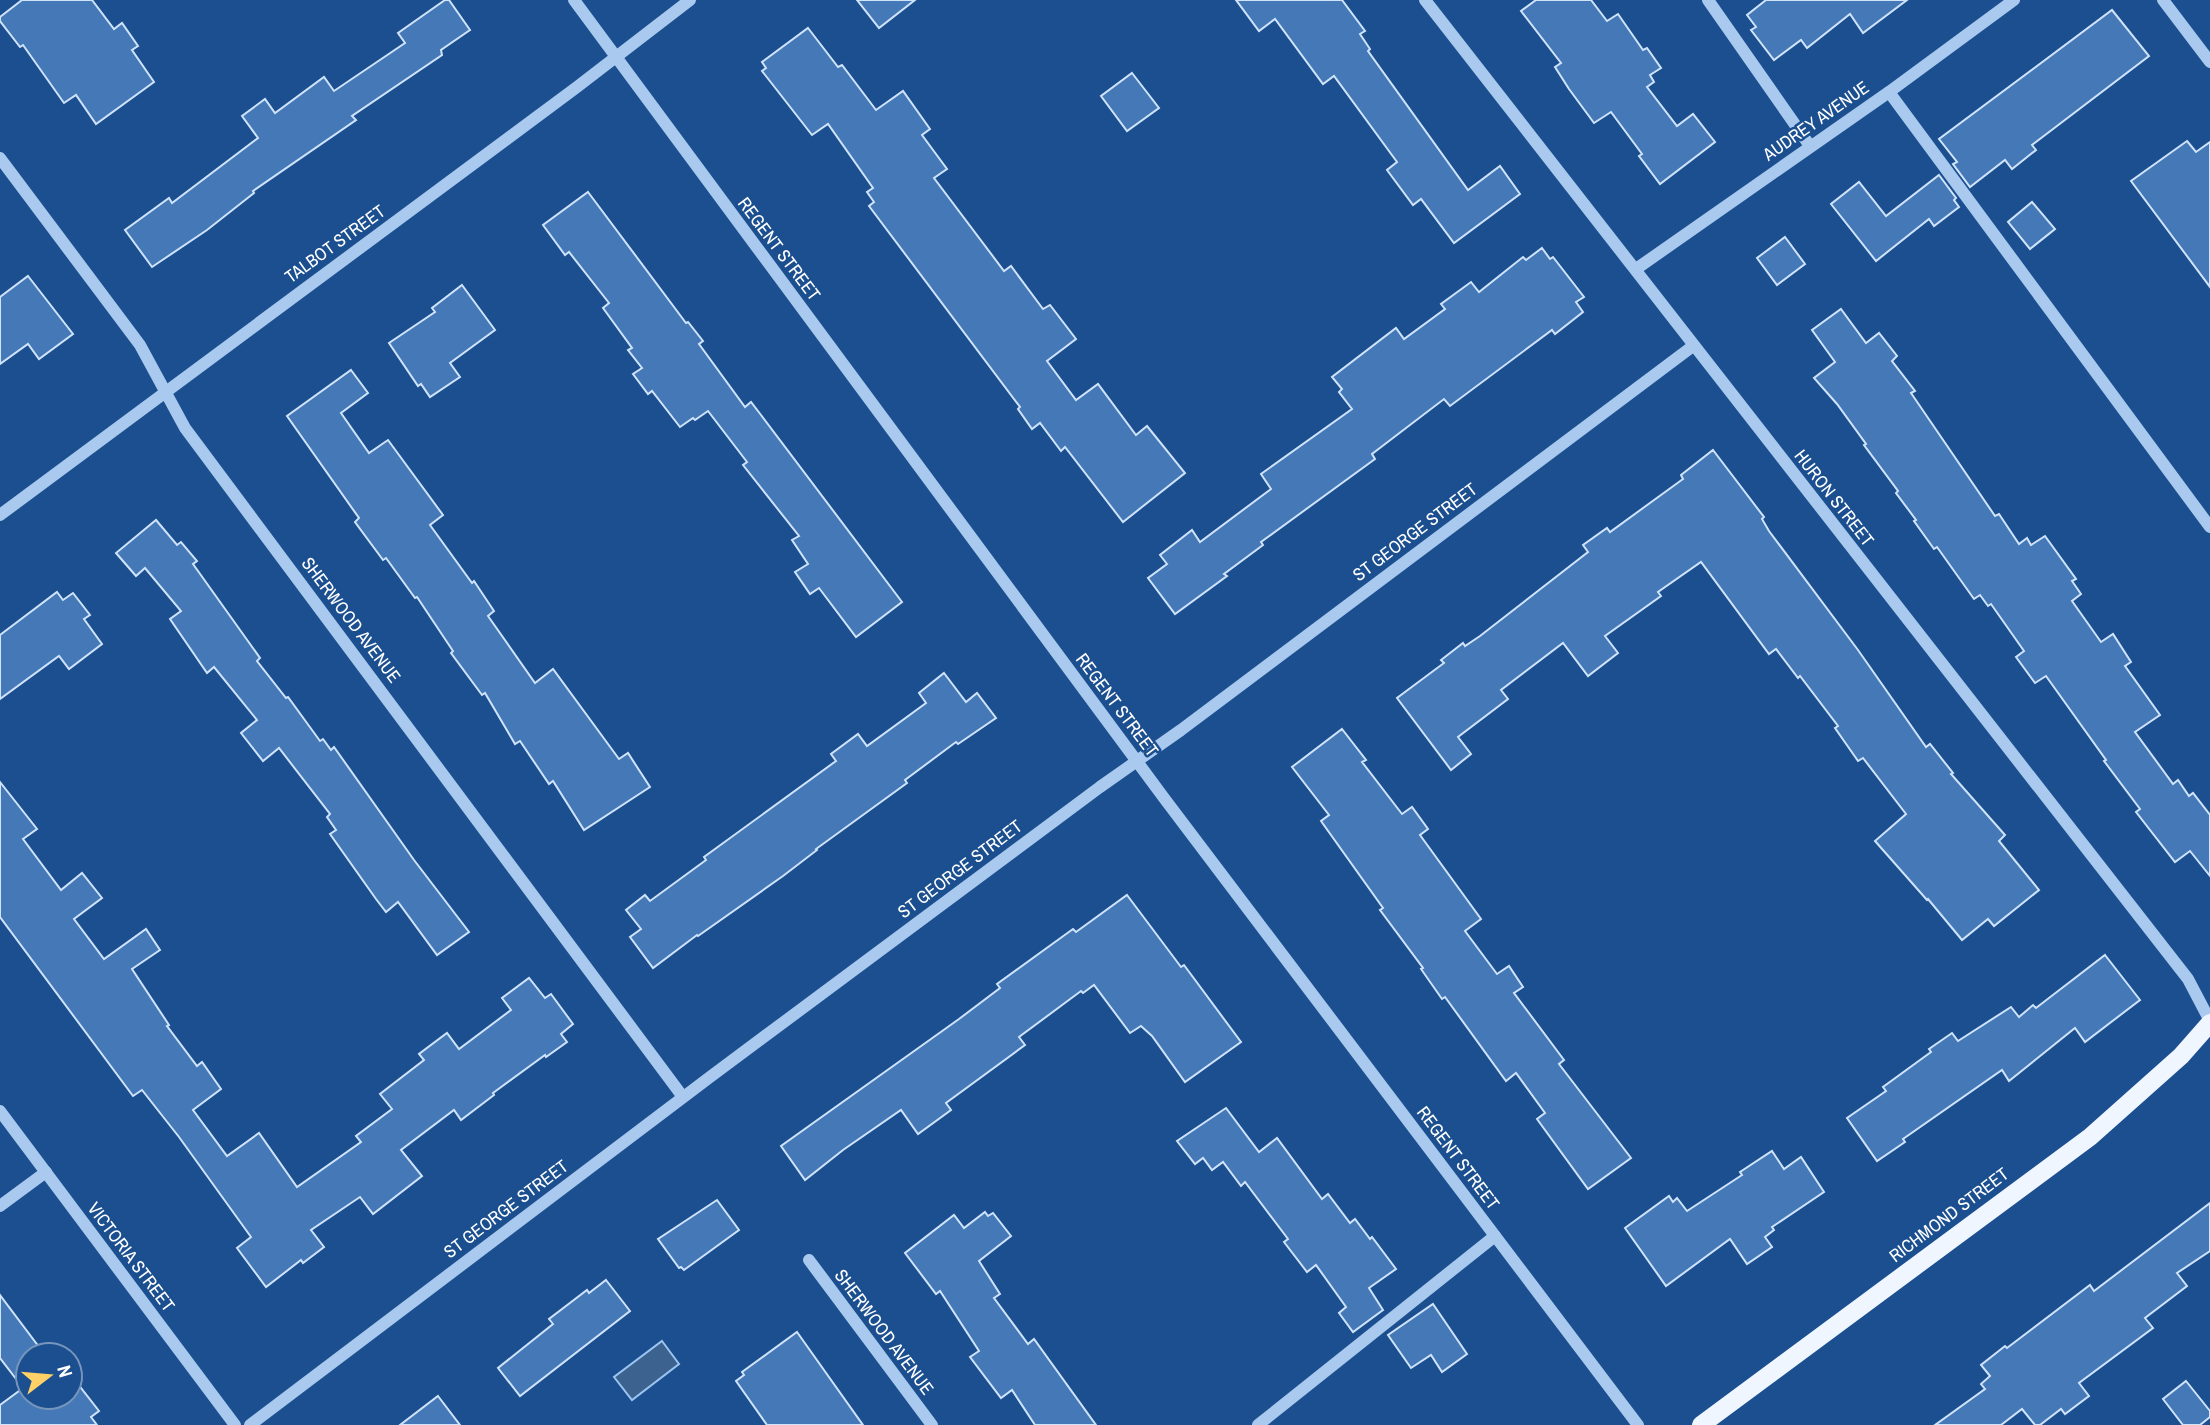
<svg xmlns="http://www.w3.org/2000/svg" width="2210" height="1425" font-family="'Archivo Narrow',sans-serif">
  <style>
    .water { fill: #3c6290; stroke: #9cc4f0; stroke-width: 2 }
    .building { fill: #4478b7; stroke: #cfe3fa; stroke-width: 2 }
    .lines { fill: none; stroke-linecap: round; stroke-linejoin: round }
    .minor { stroke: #a9c9ee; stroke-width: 12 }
    .major { stroke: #f0f6ff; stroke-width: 18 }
    .labels { text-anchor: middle; stroke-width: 5; stroke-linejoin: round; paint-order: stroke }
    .street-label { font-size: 18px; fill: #fff; stroke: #1b4f8f }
  </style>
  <rect width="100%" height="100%" fill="#1b4f8f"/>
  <polygon class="water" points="662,1341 679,1364 632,1400 614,1377"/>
  <g class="building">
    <polygon points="22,0 92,0 114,29 122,23 138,46 132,50 154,82 96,124 76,95 64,103 23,45 20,47 0,21 0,17"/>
    <polygon points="445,0 449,0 470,30 441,50 442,55 352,116 356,120 253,191 254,193 207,230 152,267 125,230 169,198 172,203 258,138 242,116 265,99 275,113 324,77 334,91 405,43 398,33"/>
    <polygon points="857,0 915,0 879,28"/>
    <polygon points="1236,0 1342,0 1365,31 1360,34 1370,49 1368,51 1468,190 1500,166 1520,194 1454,243 1421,199 1413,205 1387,170 1397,162 1334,76 1323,84 1275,19 1259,31"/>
    <polygon points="1536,0 1591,0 1607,21 1618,14 1643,50 1647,48 1661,68 1650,75 1654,82 1647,87 1677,126 1693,114 1715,142 1660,184 1639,156 1642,154 1611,112 1594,123 1569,89 1555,67 1561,63 1521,11"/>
    <polygon points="1766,0 1907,0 1863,33 1850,14 1807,48 1801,40 1774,60 1751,30 1756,27 1747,15"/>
    <polygon points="2112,10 2149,56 2032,145 2036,150 2012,169 2005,160 1970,187 1953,164 1957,162 1939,139"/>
    <polygon points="808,28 838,67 842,65 876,110 903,91 930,129 922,135 947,169 934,178 1004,271 1011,266 1043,309 1050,305 1076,339 1047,361 1076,400 1098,384 1136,435 1147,426 1185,473 1123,522 1065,447 1061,451 1040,423 1032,429 1018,409 1020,407 869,206 874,202 867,192 873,188 828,124 812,135 762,71 766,68 762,62"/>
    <polygon points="1132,73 1159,108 1127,131 1101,96"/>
    <polygon points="2187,141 2196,152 2210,142 2210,287 2131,181"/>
    <polygon points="1939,175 1956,198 1954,200 1959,207 1934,226 1929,219 1876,261 1831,204 1859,182 1886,216"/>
    <polygon points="588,192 686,323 688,322 703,341 699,344 745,407 751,402 761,415 902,602 856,637 819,588 810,594 795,572 808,564 792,540 799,536 743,465 747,462 708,411 695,420 693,418 680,427 652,391 648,394 633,374 642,368 628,350 632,348 603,308 609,303 569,252 565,255 543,225"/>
    <polygon points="2032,202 2055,229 2030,249 2008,222"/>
    <polygon points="1785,237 1805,264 1777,285 1757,258"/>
    <polygon points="1542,248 1550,259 1553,257 1584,297 1576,302 1583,312 1555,334 1552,330 1450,406 1444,399 1372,454 1375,459 1261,542 1263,545 1224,574 1227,576 1175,614 1148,578 1167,564 1160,555 1192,530 1200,542 1271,489 1261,474 1352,409 1339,392 1342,389 1332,377 1396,328 1404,339 1445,309 1441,304 1471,282 1479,292 1523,257 1526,260"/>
    <polygon points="28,276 73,334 39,359 28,344 0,364 0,297"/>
    <polygon points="462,285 495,330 450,363 460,377 430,397 421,384 418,386 389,343 435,312 432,308"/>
    <polygon points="1841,309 1866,343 1879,333 1897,356 1892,361 1915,391 1911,393 1995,516 1999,514 2019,544 2027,538 2031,545 2045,536 2076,579 2072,581 2081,594 2072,601 2101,642 2113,634 2131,662 2125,666 2160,715 2135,732 2173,784 2178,780 2189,796 2193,793 2210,815 2210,876 2190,851 2175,862 2136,812 2140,809 2104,761 2106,760 2046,676 2035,683 2016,657 2024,651 1991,604 1988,606 1980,595 1974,599 1937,547 1934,549 1914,521 1916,520 1896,493 1898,491 1864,445 1866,444 1837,404 1814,378 1835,362 1812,330"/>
    <polygon points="351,370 368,393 341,413 369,453 388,440 443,515 430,525 472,583 474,581 494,611 488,616 535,683 553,669 619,759 628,753 650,787 584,830 553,781 549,784 520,741 515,744 485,693 482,695 451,653 453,651 417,597 415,598 386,558 383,560 355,522 359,518 287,416"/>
    <polygon points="1713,450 1764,517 1762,519 1769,531 1858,650 1926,747 1930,744 1953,773 1951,774 2005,835 1999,841 2039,890 1994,926 1988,919 1962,940 1928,899 1927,900 1875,841 1906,814 1863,758 1858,761 1835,728 1838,726 1800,676 1798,678 1776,649 1769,654 1701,562 1658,592 1661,596 1605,636 1618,653 1588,676 1563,643 1501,690 1508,699 1458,737 1471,754 1451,770 1397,698 1444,663 1441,660 1463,643 1465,646 1480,636 1588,552 1583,545 1607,528 1610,532 1683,479 1681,475"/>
    <polygon points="156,520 177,545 181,542 197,561 193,564 260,658 257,661 286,698 288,697 320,741 323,739 331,750 334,747 414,860 469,932 437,955 398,902 386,912 376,899 330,834 336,830 327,817 330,814 279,748 263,761 241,733 257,720 214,667 207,673 170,619 181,611 145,568 136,576 116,553"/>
    <polygon points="57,592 63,600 73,593 90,615 84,619 102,644 69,669 59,656 0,699 0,635"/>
    <polygon points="944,673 966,702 977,693 996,718 958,744 956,742 905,780 907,783 816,849 817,850 783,876 698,936 697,935 653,968 630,937 641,929 626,910 645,895 650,901 706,860 704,857 836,761 831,754 858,734 867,746 926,703 919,693"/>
    <polygon points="1342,729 1366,760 1362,762 1402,814 1412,807 1428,829 1420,835 1481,919 1465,931 1497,974 1509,966 1523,987 1514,993 1564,1060 1559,1064 1631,1158 1588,1189 1537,1119 1545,1113 1516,1073 1506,1081 1445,997 1442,999 1421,969 1423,968 1380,910 1383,908 1321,821 1329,815 1292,767"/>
    <polygon points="0,782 37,829 23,839 61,890 82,873 102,898 74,919 104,959 146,929 160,950 132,969 169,1025 167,1026 197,1066 202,1062 221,1089 193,1110 227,1156 259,1133 297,1187 361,1142 356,1136 392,1109 380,1094 424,1060 419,1054 447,1033 459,1049 511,1010 502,998 529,978 545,998 551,994 573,1024 561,1034 567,1042 546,1057 545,1055 493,1093 494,1095 461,1120 454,1110 401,1150 422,1176 373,1214 360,1197 311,1230 324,1247 303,1263 301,1260 266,1287 237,1248 251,1237 179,1137 142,1090 133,1096 0,917"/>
    <polygon points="1127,895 1181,967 1184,965 1241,1042 1185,1082 1152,1036 1141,1026 1130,1033 1094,985 1083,993 1081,991 1019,1037 1025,1045 946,1103 951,1110 918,1134 901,1110 843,1150 805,1180 781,1146 959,1019 1000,988 997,984 1073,929 1076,932"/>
    <polygon points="2105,955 2140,1000 2085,1042 2075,1028 2009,1081 2002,1070 1903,1139 1905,1142 1877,1161 1847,1118 1886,1091 1883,1087 1931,1052 1929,1049 1952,1033 1958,1041 2011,1007 2019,1017 2033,1005 2036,1008"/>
    <polygon points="1226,1108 1259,1152 1277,1138 1322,1199 1328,1194 1350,1223 1355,1219 1370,1239 1372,1237 1396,1269 1369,1288 1383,1310 1353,1332 1339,1313 1346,1307 1316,1265 1307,1272 1284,1242 1288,1239 1245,1182 1241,1186 1223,1162 1212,1170 1203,1158 1195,1164 1177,1141"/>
    <polygon points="1772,1151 1784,1169 1801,1157 1824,1192 1772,1227 1774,1230 1765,1237 1772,1247 1747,1264 1730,1239 1666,1286 1625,1228 1669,1196 1673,1202 1677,1198 1687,1211 1742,1175 1740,1172"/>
    <polygon points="717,1200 739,1230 684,1270 681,1267 679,1268 658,1239"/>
    <polygon points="2210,1203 2210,1251 2177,1273 2187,1286 2145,1318 2153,1328 2079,1383 2089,1396 2065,1414 2061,1409 2040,1425 2035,1425 2022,1409 2001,1425 1935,1425 1985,1389 1981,1384 1990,1376 1981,1365 2005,1346 2007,1348 2090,1285 2094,1291"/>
    <polygon points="985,1212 988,1216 993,1213 1011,1236 979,1261 1000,1294 994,1298 1028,1344 1034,1339 1096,1425 1035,1425 1012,1390 1001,1398 970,1357 979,1351 940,1291 936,1294 905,1253 954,1215 964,1228"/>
    <polygon points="606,1280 630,1311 520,1396 498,1368 553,1324 549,1319 587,1290 589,1293"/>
    <polygon points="0,1295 45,1355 28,1355 28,1397 70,1397 70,1374 99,1411 91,1417 97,1425 0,1425 0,1405 23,1388 0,1358"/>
    <polygon points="1433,1304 1467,1354 1442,1372 1431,1355 1411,1368 1388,1335"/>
    <polygon points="797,1332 863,1425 767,1425 736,1381 744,1375 742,1372"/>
    <polygon points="2186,1381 2210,1411 2210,1417 2200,1425 2183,1425 2163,1399"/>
    <polygon points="438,1396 460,1425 400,1425"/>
  </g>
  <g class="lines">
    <g class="minor">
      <polyline points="574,0 1164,798 1638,1425"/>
      <polyline points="1425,0 2188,979 2210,1021"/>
      <polyline points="1708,0 1810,146"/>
      <polyline points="2163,0 2210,62"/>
      <polyline points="1889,92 2210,527"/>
      <polyline points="0,158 140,345 185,428 683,1097"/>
      <polyline points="1636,269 1889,92 2014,0"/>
      <polyline points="0,515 577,87 690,0"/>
      <polyline points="0,1111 235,1425"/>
      <polyline points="0,1206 46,1172"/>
      <polyline points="809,1260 932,1425"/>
      <polyline points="250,1425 710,1077 1100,787 1181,730 1693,346"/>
      <polyline points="1258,1425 1495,1236"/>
    </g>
    <polyline class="major" points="1701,1425 2090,1137 2181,1056 2210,1023"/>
  </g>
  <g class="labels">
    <g class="street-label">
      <text transform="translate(1816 121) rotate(-35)" y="6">AUDREY AVENUE</text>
      <text transform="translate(335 244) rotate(-36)" y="6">TALBOT STREET</text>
      <text transform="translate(779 249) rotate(53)" y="6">REGENT STREET</text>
      <text transform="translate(1834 498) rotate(52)" y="6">HURON STREET</text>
      <text transform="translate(1415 532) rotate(-37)" y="6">ST GEORGE STREET</text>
      <text transform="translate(351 620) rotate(53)" y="6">SHERWOOD AVENUE</text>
      <text transform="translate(1117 705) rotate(53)" y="6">REGENT STREET</text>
      <text transform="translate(960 869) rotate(-37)" y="6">ST GEORGE STREET</text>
      <text transform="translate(1458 1158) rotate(53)" y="6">REGENT STREET</text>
      <text transform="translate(506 1209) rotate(-37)" y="6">ST GEORGE STREET</text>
      <text transform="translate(1949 1215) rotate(-37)" y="6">RICHMOND STREET</text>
      <text transform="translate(131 1257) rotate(53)" y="6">VICTORIA STREET</text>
      <text transform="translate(884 1332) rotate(53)" y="6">SHERWOOD AVENUE</text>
    </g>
  </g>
  <g transform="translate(49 1376) rotate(74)"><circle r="33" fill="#1b4f8f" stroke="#7695bc" stroke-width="2"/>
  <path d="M0-5L12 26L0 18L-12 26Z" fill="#ffd166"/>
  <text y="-10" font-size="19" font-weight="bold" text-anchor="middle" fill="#ffffff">N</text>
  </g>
</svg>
